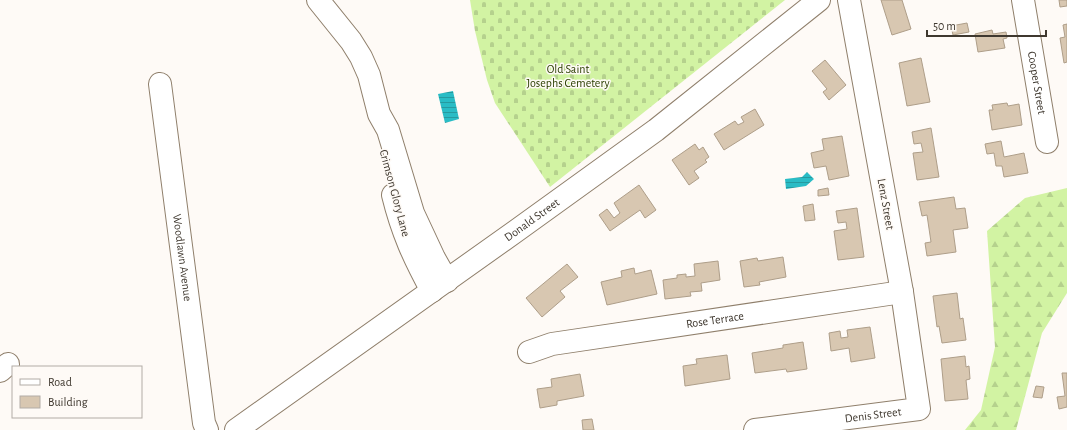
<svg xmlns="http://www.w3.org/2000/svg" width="1067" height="430" font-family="'Alegreya Sans',sans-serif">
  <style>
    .forest { fill: url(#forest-firs) }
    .cemetery { fill: url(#cemetery-stones) }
    .water { fill: url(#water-rules) }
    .building { fill: #d8c7b1; stroke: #ae9e89 }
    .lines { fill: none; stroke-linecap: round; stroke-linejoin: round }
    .minor-casing { stroke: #8f7f6b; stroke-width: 24 }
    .minor { stroke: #fff; stroke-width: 22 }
    .labels { text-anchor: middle; stroke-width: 3; stroke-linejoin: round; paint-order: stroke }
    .park-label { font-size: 12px; fill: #2b3f00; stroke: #fefaf6 }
    .street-label { font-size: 12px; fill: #3f382f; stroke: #fefaf6 }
  </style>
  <defs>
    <pattern id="forest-firs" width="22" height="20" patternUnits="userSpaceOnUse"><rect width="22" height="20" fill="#d2f3a3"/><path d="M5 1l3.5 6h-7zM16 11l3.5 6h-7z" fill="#b5d18d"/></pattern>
    <pattern id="cemetery-stones" width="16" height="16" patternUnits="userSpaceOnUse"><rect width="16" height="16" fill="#d2f3a3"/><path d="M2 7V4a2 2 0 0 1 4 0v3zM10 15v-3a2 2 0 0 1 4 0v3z" fill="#b5d18d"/></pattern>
    <pattern id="water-rules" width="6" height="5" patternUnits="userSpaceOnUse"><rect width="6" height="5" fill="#29bcc5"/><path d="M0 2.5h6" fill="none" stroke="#259aa0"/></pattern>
  </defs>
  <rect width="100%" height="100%" fill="#fefaf6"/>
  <polygon class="forest" points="1067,188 1067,293 1042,333 1016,430 965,430 981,410 995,347 987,231 1025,198"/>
  <polygon class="cemetery" points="470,0 785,0 550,187 495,103 487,80 475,31"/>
  <g class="water">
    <polygon points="453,91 459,119 445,123 438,94"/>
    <polygon points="807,172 814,179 806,186 786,189 785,179 802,177"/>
  </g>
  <g class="building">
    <polygon points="881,0 902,0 911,29 892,35"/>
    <polygon points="1059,0 1067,0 1067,6 1060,7"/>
    <polygon points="967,23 969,32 953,35 951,26"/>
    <polygon points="1067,24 1067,62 1064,63 1060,38 1065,37 1063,25"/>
    <polygon points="992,30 993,34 1006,32 1007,38 1003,39 1005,48 978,52 975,34"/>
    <polygon points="921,58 930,102 907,106 899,63"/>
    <polygon points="825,60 846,85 829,100 823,92 827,89 812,71"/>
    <polygon points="1007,103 1008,106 1019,104 1022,125 992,130 989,110 993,110 992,105"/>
    <polygon points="755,109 764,125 724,150 714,134 735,121 738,125 744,122 741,117"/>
    <polygon points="931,128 939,177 917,180 913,153 923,152 921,143 914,144 912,132"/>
    <polygon points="842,136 849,176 829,180 826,166 814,168 811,153 824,150 822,139"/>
    <polygon points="1001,141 1004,157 1024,153 1028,173 1004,177 1002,166 996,166 994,153 987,154 985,144"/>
    <polygon points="695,144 699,150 703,147 709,157 705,160 707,162 694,171 699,178 689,185 672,160"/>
    <polygon points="639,185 656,210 645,218 640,210 610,231 599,215 607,209 614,218 620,213 614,203"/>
    <polygon points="828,188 829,195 818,196 818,190"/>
    <polygon points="954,197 956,209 965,208 968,228 953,230 956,252 927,256 925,243 931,242 927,215 922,216 919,202"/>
    <polygon points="813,204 815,220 805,221 803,206"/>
    <polygon points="857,208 864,257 838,260 834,231 847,229 846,222 838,223 836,211"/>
    <polygon points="783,257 786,277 759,282 760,285 744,287 740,261 757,258 758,261"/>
    <polygon points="718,261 720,280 701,283 702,291 690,292 691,296 665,299 663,280 677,278 677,275 686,274 686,277 695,276 694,264"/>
    <polygon points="567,264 578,277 560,291 565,297 542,317 526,298"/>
    <polygon points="634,268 635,274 651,270 657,294 607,305 601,282 622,277 621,271"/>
    <polygon points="957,293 960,319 963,318 966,340 942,343 939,326 937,327 933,296"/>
    <polygon points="870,327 875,358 851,362 849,348 831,351 829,333 840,331 841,338 848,337 847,330"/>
    <polygon points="803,342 807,369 787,372 786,369 755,373 752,353 783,348 783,345"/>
    <polygon points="727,355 730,379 685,386 683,366 697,364 696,359"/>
    <polygon points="965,356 966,367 969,366 970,379 966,380 968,399 945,401 941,359"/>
    <polygon points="1062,373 1067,373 1067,407 1059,409 1057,397 1065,396"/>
    <polygon points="580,374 584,396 557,401 557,405 540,408 537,389 552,387 551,379"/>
    <polygon points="1036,386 1044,387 1042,398 1033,397"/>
    <polygon points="592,419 594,430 583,430 582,420"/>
  </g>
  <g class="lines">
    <defs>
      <g id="minor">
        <polyline points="318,0 351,41 361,57 369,75 379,114 388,130 413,213 434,258 447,281"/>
        <path id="s1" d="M1023 0 1047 142"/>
        <path id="s2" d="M160 84 204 423 207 430"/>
        <path d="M393 195C402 232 414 258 432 291"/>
        <path id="s3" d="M529 352 552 344 902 292"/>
        <polyline points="0,371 8,364"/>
        <path id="s4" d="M236 430 516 231 656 130 819 0"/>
        <path id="s5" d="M755 430 919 409 902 292 849 0"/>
      </g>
    </defs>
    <use href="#minor" class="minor-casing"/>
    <use href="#minor" class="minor"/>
  </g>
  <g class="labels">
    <g class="park-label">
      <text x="568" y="73">Old Saint<tspan x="568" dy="14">Josephs Cemetery</tspan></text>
    </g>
    <g class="street-label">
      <text dy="4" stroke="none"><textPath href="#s1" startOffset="84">Cooper Street</textPath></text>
      <text transform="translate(395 193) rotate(75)" y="4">Crimson Glory Lane</text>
      <text transform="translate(886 204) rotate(80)" y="4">Lenz Street</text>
      <text dy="4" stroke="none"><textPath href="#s4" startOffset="363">Donald Street</textPath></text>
      <text dy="4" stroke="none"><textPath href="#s2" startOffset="175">Woodlawn Avenue</textPath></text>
      <text dy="4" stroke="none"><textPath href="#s3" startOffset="189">Rose Terrace</textPath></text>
      <text dy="4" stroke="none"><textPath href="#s5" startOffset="119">Denis Street</textPath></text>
    </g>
  </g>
  <rect x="12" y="366" width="130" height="52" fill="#fefaf6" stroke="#b2aca6"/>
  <rect x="20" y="379" width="20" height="6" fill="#ffffff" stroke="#b2aca6"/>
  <text x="48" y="386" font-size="12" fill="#3f382f">Road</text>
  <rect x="20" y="396" width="20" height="12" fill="#d8c7b1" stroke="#b2aca6"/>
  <text x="48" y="406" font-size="12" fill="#3f382f">Building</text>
  <path d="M927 30v6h119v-6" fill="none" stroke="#3f382f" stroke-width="2"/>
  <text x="933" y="30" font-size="12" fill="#3f382f" stroke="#fefaf6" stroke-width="3" paint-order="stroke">50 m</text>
</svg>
